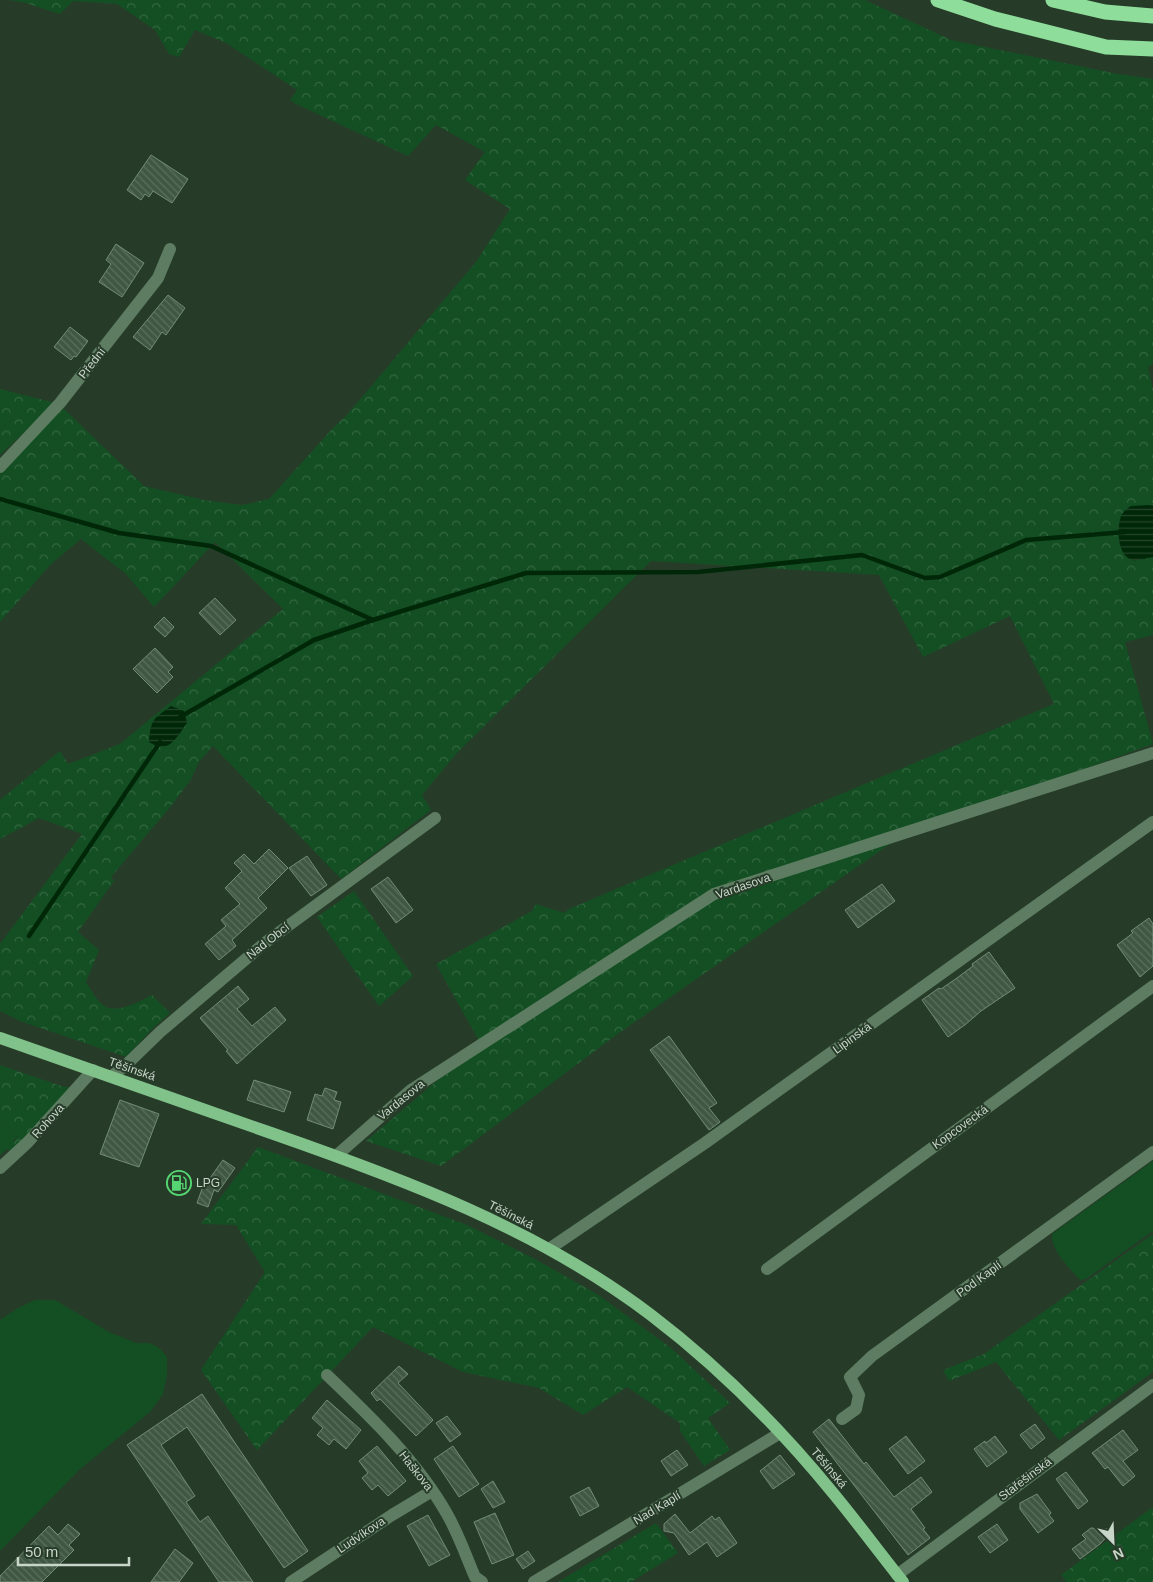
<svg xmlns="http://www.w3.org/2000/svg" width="1153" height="1582" font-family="Arial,sans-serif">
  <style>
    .green { fill: #134f22 }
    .forest { fill: url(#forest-crowns) }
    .water { fill: url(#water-rules) }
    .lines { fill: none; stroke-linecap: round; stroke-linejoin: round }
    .stream { stroke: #002708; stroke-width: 4.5 }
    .building { fill: url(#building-back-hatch); stroke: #738c76 }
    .minor { stroke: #5d7c61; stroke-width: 12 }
    .major { stroke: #81c28a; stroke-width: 12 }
    .highway { stroke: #8edd9a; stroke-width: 15 }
    .labels { text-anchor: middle; stroke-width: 4; stroke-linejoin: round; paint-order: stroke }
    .street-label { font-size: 12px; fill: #c8d5c9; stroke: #263c29 }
    .poi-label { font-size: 12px; fill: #c8d5c9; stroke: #263c29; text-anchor: start }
  </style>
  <defs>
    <pattern id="forest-crowns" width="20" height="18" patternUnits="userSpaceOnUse" patternTransform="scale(1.25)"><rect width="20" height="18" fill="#134f22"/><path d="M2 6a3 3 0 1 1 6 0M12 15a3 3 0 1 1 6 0" fill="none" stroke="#346741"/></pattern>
    <pattern id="water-rules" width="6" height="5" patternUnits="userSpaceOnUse" patternTransform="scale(1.25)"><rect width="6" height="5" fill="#002708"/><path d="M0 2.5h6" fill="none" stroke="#24452b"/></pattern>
    <pattern id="building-back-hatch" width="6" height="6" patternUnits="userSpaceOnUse" patternTransform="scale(1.25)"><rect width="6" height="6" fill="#405843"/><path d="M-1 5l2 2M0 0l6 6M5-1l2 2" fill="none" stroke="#5a6f5d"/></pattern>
  </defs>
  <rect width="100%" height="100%" fill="#263c29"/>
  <g class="green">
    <polygon points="0,1124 13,1130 17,1135 13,1144 0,1155"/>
    <path d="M1153 1161V1231L1086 1279 1080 1280C1070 1268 1051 1252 1052 1234Z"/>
    <polygon points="35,1300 55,1300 109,1332 136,1343 149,1343 158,1347 167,1357 167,1375 163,1394 151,1411 79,1470 0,1551 0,1320 18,1308"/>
  </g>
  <g class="forest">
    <path d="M10 0H865L951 40 1118 74 1153 79V364L1148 367 1153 390V506L1149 505 1119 524 1120 546 1134 560 1153 557V635L1125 642 1153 744 904 834 619 1033 441 1166 366 1141 459 1062 483 1048 436 964 532 911 536 904 564 913 569 909 1054 704 1010 616 923 657 879 575 651 561 457 753 422 795 431 810 341 879 213 746 199 762 190 781 171 806 111 877 114 881 78 932 99 950 86 982C91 990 98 1003 106 1007 120 1013 140 1001 152 995L170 1013 152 1029 126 1057 20 1021 0 1011V944L82 834 39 818 0 839V800L60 751 68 764 120 744 283 609 215 542 154 607 126 574 81 539 51 564 0 622V474L63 408 144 486 204 500 242 505 269 499 334 427 346 416 476 262 510 209 465 180 485 152 436 125 408 156 296 104 290 100 297 90 226 43 195 30 179 57 169 54 155 30 117 4 73 1 60 14 26 3Z"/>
    <polygon points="0,389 55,403 0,455"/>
    <polygon points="354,891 413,976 379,1006 317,917"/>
    <polygon points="0,1065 64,1087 70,1087 26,1140 11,1151 7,1149 16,1140 17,1135 13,1130 0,1124"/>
    <polygon points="258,1147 467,1225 533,1258 597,1294 671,1348 730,1403 708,1418 730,1450 704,1466 680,1431 680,1423 627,1387 583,1415 539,1388 463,1372 373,1327 257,1450 201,1370 265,1272 236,1225 201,1224"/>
    <polygon points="1153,1234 1153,1372 1059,1440 996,1362 949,1381 943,1370 984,1354"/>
    <polygon points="1153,1507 1153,1582 1067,1582 1061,1575"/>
    <polygon points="656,1523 678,1553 631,1582 558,1582"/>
  </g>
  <g class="water">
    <path d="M1149 505 1153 506V557C1147 558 1139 561 1133 560 1117 557 1116 526 1122 514 1124 511 1128 508 1131 506Z"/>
    <path d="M171 706 184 711 187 723C176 738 169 755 149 742 151 719 153 719 171 706Z"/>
  </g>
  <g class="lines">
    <g class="stream">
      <polyline points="0,499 119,533 211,546 373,620 526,573 698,572 862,555 925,578 940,577 1026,540 1125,532"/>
      <polyline points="180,717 314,640 373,620"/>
      <polyline points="29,936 160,742"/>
    </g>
  </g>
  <g class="building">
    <polygon points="151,155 188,179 172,203 153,191 149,197 145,194 141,200 127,190"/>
    <polygon points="116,244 144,263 122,297 99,282 111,264 106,260"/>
    <polygon points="168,295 185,308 166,335 162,332 150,350 133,337"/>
    <polygon points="70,327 88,341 76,357 74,356 71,360 54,347"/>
    <polygon points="215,598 236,620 220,635 199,613"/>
    <polygon points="164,617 174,627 165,637 154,627"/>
    <polygon points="155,648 173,667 168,672 173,677 157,693 133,669"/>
    <polygon points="269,849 288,868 258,898 267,908 232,940 236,946 219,960 205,944 226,926 221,920 240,904 225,888 242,871 234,863 244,854 254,864"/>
    <polygon points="307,856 327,885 311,896 289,868"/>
    <polygon points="388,877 413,910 396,923 371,889"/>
    <polygon points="882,884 895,901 858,928 845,910"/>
    <polygon points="1149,918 1153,924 1153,966 1140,977 1117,945 1133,933 1131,931"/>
    <polygon points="989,952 1015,988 981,1011 966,1024 948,1037 922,1000 939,988 941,989 957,978 973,966 972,964"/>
    <polygon points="238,986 249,999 237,1009 252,1026 275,1007 286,1020 237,1064 226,1051 228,1050 200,1018"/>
    <polygon points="669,1036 717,1103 709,1108 720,1122 709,1130 650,1050"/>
    <polygon points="254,1080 291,1092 284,1112 247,1100"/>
    <polygon points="325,1088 337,1092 334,1100 341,1102 333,1129 307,1120 315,1094 322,1096"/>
    <polygon points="120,1100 159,1114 139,1167 100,1154"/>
    <polygon points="223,1160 235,1168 218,1192 214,1190 208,1207 197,1203 202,1189"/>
    <polygon points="399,1366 408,1374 398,1383 433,1420 416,1436 380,1399 377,1401 371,1393"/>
    <polygon points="202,1394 308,1551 284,1568 187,1427 161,1445 195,1496 186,1502 200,1522 208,1516 253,1582 219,1582 127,1445"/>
    <polygon points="327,1400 361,1430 346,1449 334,1439 329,1445 317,1435 323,1428 312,1418"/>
    <polygon points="447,1416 461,1434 450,1442 436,1423"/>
    <polygon points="829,1419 864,1464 866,1462 894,1497 921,1477 932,1492 911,1509 925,1528 923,1529 930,1538 908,1555 813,1432"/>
    <polygon points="1035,1424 1045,1438 1031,1449 1020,1435"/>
    <polygon points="1123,1430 1138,1450 1123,1461 1135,1476 1123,1486 1108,1467 1105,1469 1092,1453"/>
    <polygon points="906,1436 925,1461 908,1474 889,1449"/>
    <polygon points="995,1436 1007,1452 987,1467 974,1449 985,1441 986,1443"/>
    <polygon points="377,1446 406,1481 388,1496 378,1485 372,1490 362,1478 368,1473 359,1461"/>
    <polygon points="453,1446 479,1484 459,1497 434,1459"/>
    <polygon points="677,1450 688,1465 671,1476 661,1461"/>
    <polygon points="780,1455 795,1474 773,1489 760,1471"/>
    <polygon points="1066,1472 1088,1501 1078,1509 1056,1479"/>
    <polygon points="493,1481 505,1502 493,1508 481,1489"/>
    <polygon points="589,1487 599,1506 580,1516 570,1497"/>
    <polygon points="1037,1494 1051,1513 1049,1515 1054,1521 1038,1533 1020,1509 1020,1503"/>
    <polygon points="495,1513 514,1555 492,1564 474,1522"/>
    <polygon points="675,1514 690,1533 712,1516 715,1520 719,1517 737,1543 717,1557 707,1542 689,1555 674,1533 664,1531 664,1524"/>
    <polygon points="428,1515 450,1555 429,1566 407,1526"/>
    <polygon points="68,1524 80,1534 69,1545 74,1550 42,1582 0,1582 0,1576 49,1526 58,1535"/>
    <polygon points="997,1524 1008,1540 990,1553 978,1537"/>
    <polygon points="1091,1528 1114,1529 1100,1544 1080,1559 1072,1549 1086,1539 1082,1535"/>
    <polygon points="175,1549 193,1563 179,1582 151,1582"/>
    <polygon points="528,1551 535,1561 523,1569 516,1559"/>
  </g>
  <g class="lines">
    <g class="minor">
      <polyline points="0,467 60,403 158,278 170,249"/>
      <polyline points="112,1076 126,1065 160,1032 266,942 435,818"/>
      <polyline points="336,1156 411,1090 714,894 1153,753"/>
      <polyline points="0,1168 28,1142 93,1070"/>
      <polyline points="549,1249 705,1143 1153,822"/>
      <polyline points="767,1269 1153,986"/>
      <path d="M327 1375C371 1417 417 1461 447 1514 458 1533 466 1556 475 1577L482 1582"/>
      <polyline points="842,1419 856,1409 859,1395 850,1377 872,1356 1153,1152"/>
      <polyline points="897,1575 1153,1385"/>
      <polyline points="291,1582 392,1515 432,1491"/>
      <polyline points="534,1582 780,1433"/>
    </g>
    <path class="major" d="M0 1038C90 1070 181 1101 271 1133 403 1179 538 1229 651 1315 718 1366 779 1427 833 1493 857 1522 879 1552 903 1582"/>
    <g class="highway">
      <polyline points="938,0 995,19 1106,47 1153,49"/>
      <polyline points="1053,0 1105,12 1153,16"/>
    </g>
  </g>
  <defs>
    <symbol id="fuel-ring" viewBox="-11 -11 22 22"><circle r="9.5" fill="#263c29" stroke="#55d672" stroke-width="1.5"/><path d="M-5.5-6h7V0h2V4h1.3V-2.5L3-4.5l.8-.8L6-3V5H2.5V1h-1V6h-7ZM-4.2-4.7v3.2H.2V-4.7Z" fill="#55d672"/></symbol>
  </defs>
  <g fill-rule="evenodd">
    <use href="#fuel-ring" x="165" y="1169" width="28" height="28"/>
  </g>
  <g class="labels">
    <g class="street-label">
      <text transform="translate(92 363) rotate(-52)" y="4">Přední</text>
      <text transform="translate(743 886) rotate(-19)" y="4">Vardasova</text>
      <text transform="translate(268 941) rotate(-38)" y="4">Nad Obcí</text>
      <text transform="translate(852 1038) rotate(-36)" y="4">Lipinská</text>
      <text transform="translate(132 1069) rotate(19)" y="4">Těšínská</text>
      <text transform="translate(401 1100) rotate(-39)" y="4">Vardasova</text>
      <text transform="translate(48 1121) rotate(-48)" y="4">Rohova</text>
      <text transform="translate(960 1127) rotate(-36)" y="4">Kopcovecká</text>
      <text transform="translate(511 1215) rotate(27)" y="4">Těšínská</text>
      <text transform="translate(979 1279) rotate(-36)" y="4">Pod Kaplí</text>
      <text transform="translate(829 1468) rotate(50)" y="4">Těšínská</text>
      <text transform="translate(416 1471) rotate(52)" y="4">Haškova</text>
      <text transform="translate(1025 1479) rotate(-37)" y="4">Stařešinská</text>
      <text transform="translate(657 1508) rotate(-31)" y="4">Nad Kaplí</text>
      <text transform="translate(361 1535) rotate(-34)" y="4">Ludvíkova</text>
    </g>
    <g class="poi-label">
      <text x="196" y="1187">LPG</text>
    </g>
  </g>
  <g transform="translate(1113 1542) rotate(156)" stroke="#263c29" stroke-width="4" paint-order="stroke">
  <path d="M0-4L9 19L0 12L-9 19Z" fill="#c8d5c9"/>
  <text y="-8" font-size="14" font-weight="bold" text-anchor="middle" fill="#c8d5c9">N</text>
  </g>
  <path d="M18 1557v8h111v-8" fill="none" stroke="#c8d5c9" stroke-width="2.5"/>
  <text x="25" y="1557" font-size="15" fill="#c8d5c9" stroke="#263c29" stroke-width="4" paint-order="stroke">50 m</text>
</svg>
